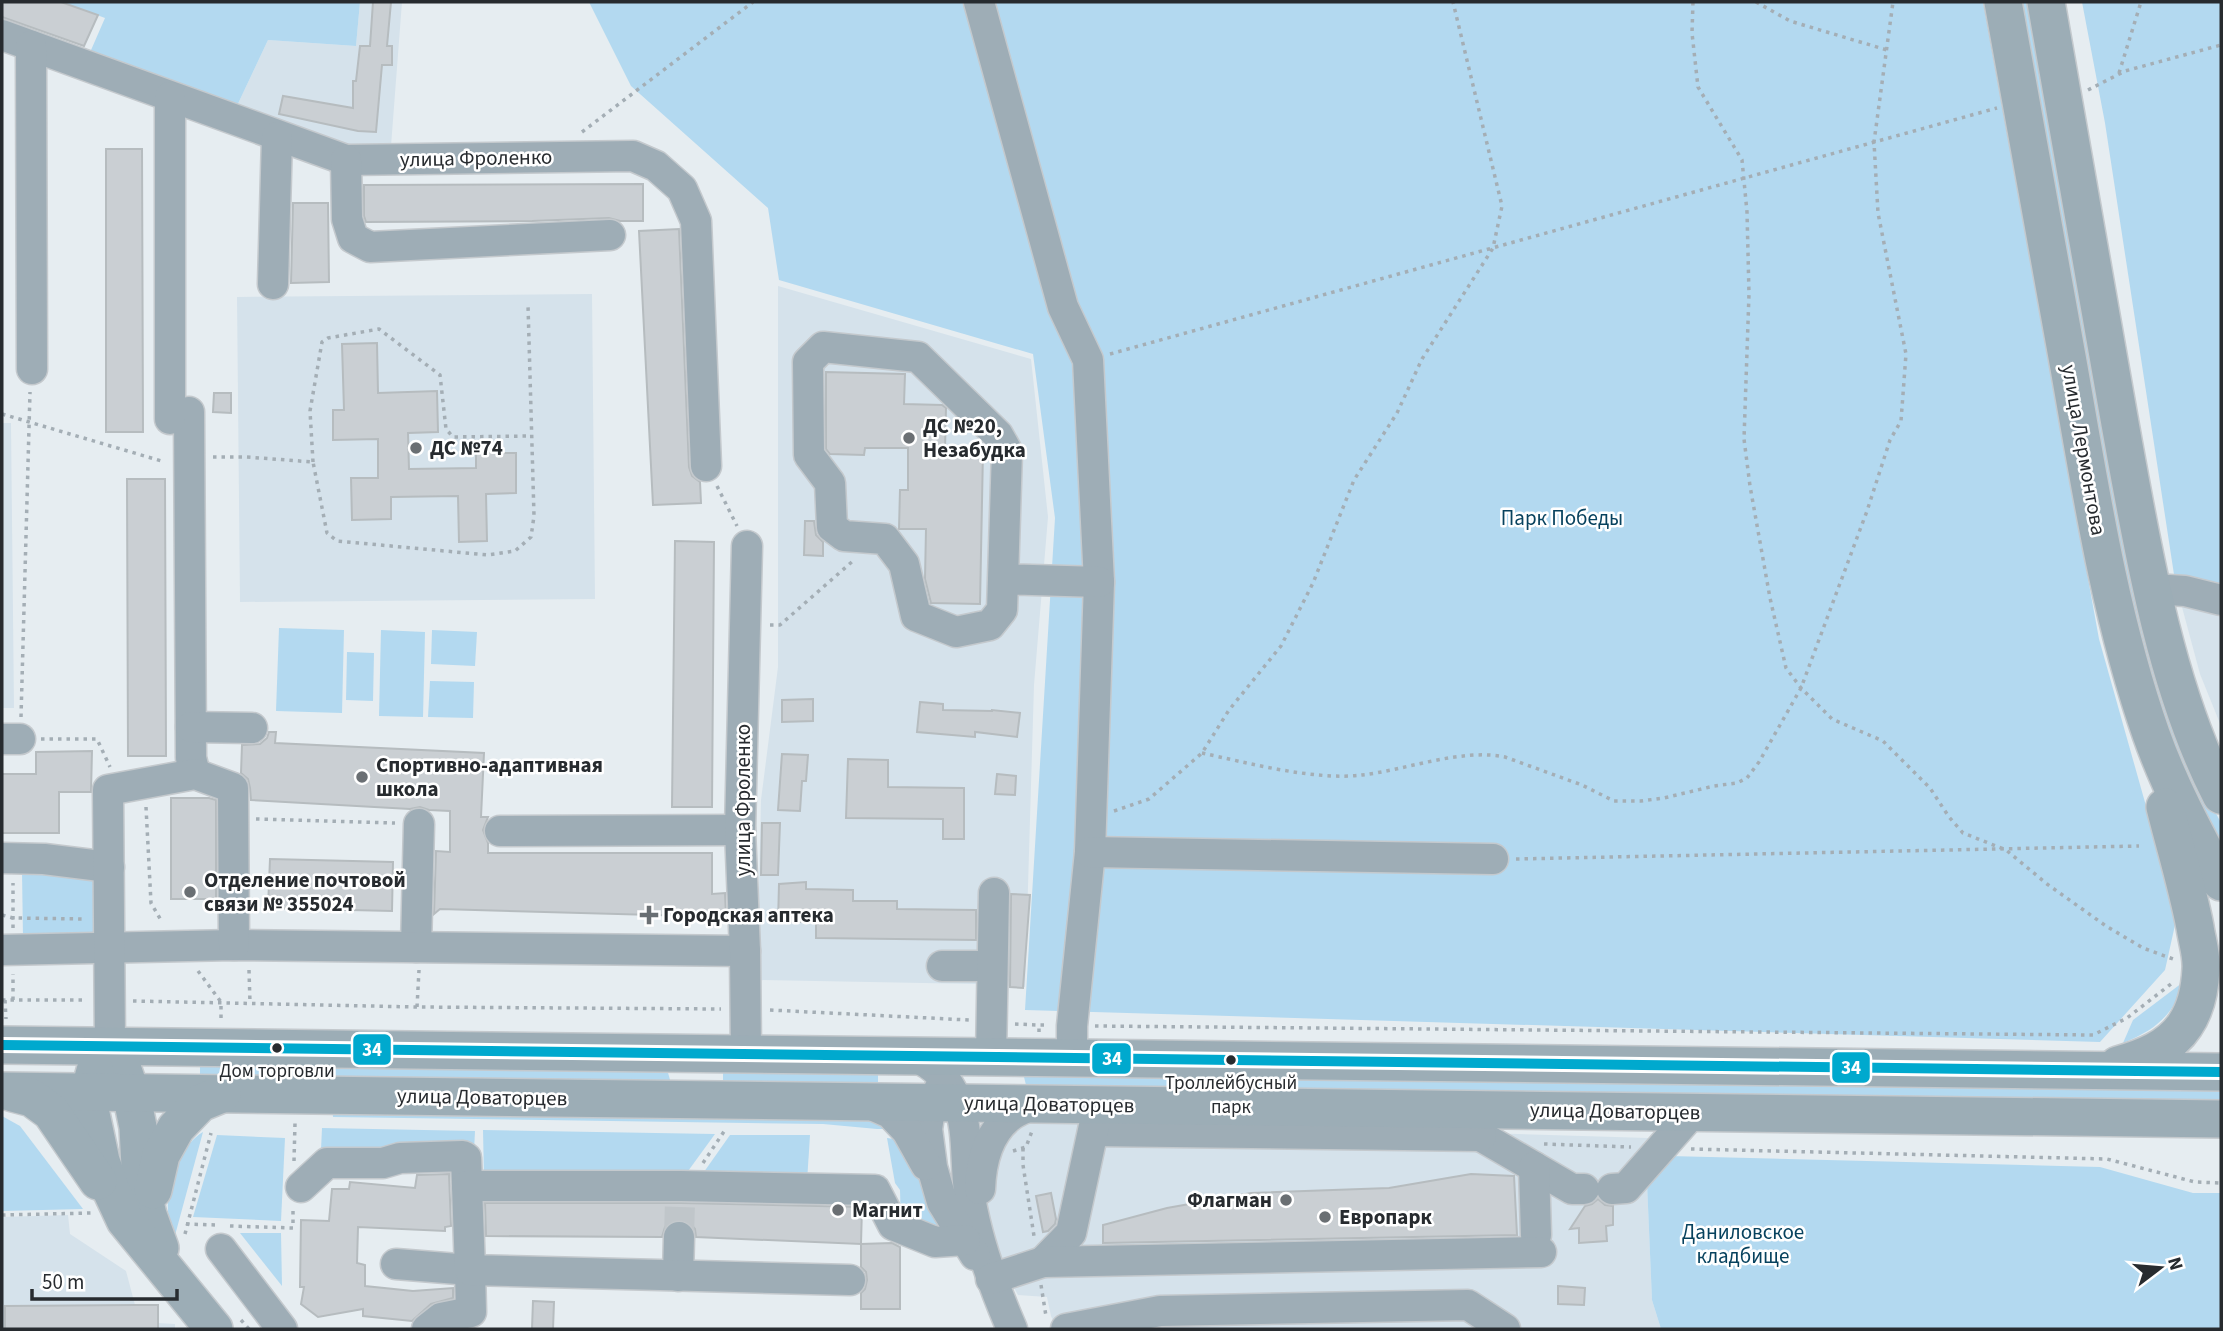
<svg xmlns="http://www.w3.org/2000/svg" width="2223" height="1331" font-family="'Source Sans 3',sans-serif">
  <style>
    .built { fill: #d5e2eb }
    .green { fill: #b3d9f0 }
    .building { fill: #cacfd3; stroke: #b6bcbf; stroke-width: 2 }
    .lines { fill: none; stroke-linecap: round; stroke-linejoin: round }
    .minor-tunnel { stroke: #c0c6ca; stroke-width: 30; stroke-dasharray: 30 15; stroke-linecap: butt }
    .minor-casing { stroke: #c4c9cd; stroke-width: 33 }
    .major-casing { stroke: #c4c9cd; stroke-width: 40 }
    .path { stroke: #a4aeb5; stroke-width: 3.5; stroke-dasharray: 3.5 5; stroke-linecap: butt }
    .minor { stroke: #9eadb6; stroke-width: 30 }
    .major { stroke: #9cadb6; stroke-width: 37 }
    .bus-1-casing { stroke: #fff; stroke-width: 16 }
    .bus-1 { stroke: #00a9ce; stroke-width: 10 }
    .poi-dot { fill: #6a6f73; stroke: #fff; stroke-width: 2.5 }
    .bus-dot { fill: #272b2f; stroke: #fff; stroke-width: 2.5 }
    .labels { text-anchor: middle; stroke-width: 5; stroke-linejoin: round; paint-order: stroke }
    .bus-label { font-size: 19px; fill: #272b2f; stroke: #fff }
    .street-label { font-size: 21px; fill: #272b2f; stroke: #fff }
    .poi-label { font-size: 21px; font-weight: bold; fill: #272b2f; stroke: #fff; text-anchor: start }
    .park-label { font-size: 21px; fill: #07425e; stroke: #fff }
    .line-badge { stroke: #fff; stroke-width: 2.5 }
    .badge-label { font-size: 19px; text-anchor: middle; font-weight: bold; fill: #fff }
  </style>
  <rect width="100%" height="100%" fill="#e6edf1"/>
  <g class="built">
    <polygon points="360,2 402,2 391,146 339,147 235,110 268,40 356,46"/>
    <polygon points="778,286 1031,359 1048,517 1034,685 1025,987 977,984 757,980 761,800 778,667"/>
    <polygon points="592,294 595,599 240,602 237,297"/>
    <polygon points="2,423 11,423 14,708 2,708"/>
    <polygon points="2175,581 2221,586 2221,726 2200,674"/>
    <polygon points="1018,1119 1648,1138 1647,1183 1652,1300 1661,1329 1057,1329 1051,1316 1047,1297 1018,1295 992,1248 987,1207 989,1184 997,1156"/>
    <polygon points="68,1215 70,1234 126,1271 135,1305 158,1305 158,1323 175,1324 175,1329 2,1329 2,1217"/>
  </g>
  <g class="green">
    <polygon points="62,2 360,2 356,46 268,40 235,110 88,57 105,18"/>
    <polygon points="589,2 1983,2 2099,639 2177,916 2165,970 2100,1042 1025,1010 1055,518 1033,354 779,280 768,208 631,86"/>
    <polygon points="2018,2 2029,2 2204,790 2221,823 2221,850 2165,730 2126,589"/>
    <polygon points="2082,2 2221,2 2221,585 2175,581 2105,123"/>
    <polygon points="279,628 344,630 342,713 276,711"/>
    <polygon points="381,630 425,632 423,717 379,716"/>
    <polygon points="432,630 477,632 475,666 431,664"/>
    <polygon points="347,652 374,653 373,701 346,700"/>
    <polygon points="430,681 474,682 473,718 428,717"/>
    <polygon points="22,871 97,879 98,938 23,938"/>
    <path d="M2182 983 2185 984C2170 1017 2157 1029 2123 1043L2133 1020Z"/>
    <polygon points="204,1063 667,1069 670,1080 667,1084 204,1078 200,1075 200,1066"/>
    <polygon points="725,1071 875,1072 878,1075 878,1082 875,1085 725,1084 723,1081 723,1073"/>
    <polygon points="1027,1074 2221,1089 2221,1104 1027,1089 1024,1077"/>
    <polygon points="332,1107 858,1111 898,1129 877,1129 823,1124 333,1117"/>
    <polygon points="2,1116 20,1126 83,1209 2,1211"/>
    <polygon points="322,1128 475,1131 474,1151 321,1150"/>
    <polygon points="483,1130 715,1134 683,1178 484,1177"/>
    <path d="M203 1132 174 1239C170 1226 167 1214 168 1200 169 1178 183 1143 203 1132Z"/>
    <polygon points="217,1135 285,1138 281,1221 193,1217"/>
    <polygon points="730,1135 810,1135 807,1182 699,1179"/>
    <polygon points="887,1138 901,1140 934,1205 938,1229 901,1223 900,1190 895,1183"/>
    <polygon points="1669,1156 2100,1167 2193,1193 2221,1193 2221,1329 1661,1329 1652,1300 1647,1183"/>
    <polygon points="240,1233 281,1233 282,1286"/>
  </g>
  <g class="building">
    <polygon points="2,2 61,2 98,15 84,46 2,17"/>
    <polygon points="373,2 391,2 387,46 392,46 392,65 382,65 376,132 358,131 279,114 283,96 353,108 353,81 356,81 360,46 370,46"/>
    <polygon points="106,149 142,149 143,432 106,432"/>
    <polygon points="643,184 643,221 620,221 609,218 532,221 366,222 364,216 364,185"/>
    <polygon points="293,203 328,203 329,282 291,283"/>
    <polygon points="679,229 689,467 692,476 700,482 701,503 653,505 639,231"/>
    <polygon points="377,343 378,393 437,391 438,432 408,433 409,469 476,468 476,453 516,453 516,493 486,494 487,541 459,542 458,496 391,497 391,519 352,520 351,478 378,478 378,439 333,440 333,410 344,410 342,344"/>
    <polygon points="826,372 905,374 904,404 942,405 946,408 945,450 983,451 980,604 931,603 925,579 926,529 899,529 900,490 908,490 908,448 865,448 864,455 830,454 826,449"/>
    <polygon points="214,393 231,393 231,413 213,412"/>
    <polygon points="127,479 165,479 166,756 128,756"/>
    <polygon points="805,521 814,521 816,535 823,542 823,556 804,555"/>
    <polygon points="675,541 714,542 712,807 672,807"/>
    <polygon points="813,699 813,721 782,722 782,700"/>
    <polygon points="920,702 943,704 943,710 992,711 992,710 1020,713 1017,737 975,732 975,737 917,732"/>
    <polygon points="269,732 276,732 275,743 484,753 481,817 488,817 483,830 488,843 488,853 712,853 712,894 725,893 726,917 440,909 434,914 436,851 450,852 450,811 429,810 420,807 410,809 251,800 250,788 248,779 241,773 242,745 260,744 267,738"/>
    <polygon points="92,751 91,792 59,792 59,833 2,833 2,774 36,774 36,752"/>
    <polygon points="782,754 808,755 806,781 802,781 800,811 778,810"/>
    <polygon points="848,759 888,760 888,787 964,788 964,839 943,839 943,819 846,818"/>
    <polygon points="997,774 1016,776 1015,795 995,794"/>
    <polygon points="171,798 209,798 216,800 216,899 171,899"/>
    <polygon points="762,823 780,823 778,875 761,875"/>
    <polygon points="270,859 393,862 392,911 268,908"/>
    <polygon points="806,882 806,889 853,890 853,901 897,901 897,909 976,910 976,940 816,938 816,921 778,923 779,884"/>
    <polygon points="1011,894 1030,895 1023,988 1010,987"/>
    <polygon points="449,1174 451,1226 445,1227 445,1231 358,1227 357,1263 365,1265 365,1286 413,1291 453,1288 453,1298 431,1304 412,1321 363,1316 363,1309 318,1317 301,1304 304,1287 300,1287 301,1220 329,1221 332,1189 349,1189 350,1182 415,1188 417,1175"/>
    <polygon points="1471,1174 1514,1176 1517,1235 1103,1243 1103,1225 1167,1208 1251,1193 1389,1188"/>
    <polygon points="1051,1193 1056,1219 1055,1224 1048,1231 1043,1232 1036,1196"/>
    <polygon points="1598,1199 1605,1205 1613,1206 1613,1225 1606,1226 1607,1241 1579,1243 1579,1228 1570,1229 1585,1206 1592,1204"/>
    <polygon points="485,1203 681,1203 862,1207 861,1244 696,1237 695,1229 689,1222 679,1220 671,1221 665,1227 662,1237 486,1236"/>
    <polygon points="892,1243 900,1247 900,1309 861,1309 861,1293 865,1289 867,1280 866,1272 861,1267 861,1244"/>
    <polygon points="1558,1286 1585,1288 1584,1305 1558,1304"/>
    <polygon points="533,1301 554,1302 553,1329 532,1329"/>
    <polygon points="135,1305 158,1305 158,1329 5,1329 5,1306"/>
  </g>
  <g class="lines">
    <polyline class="minor-tunnel" points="679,1237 680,1201"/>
    <defs>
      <g id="minor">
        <polyline points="979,2 1063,307 1088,360 1099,582 1090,852 1072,1026 1072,1057"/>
        <polyline points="2,35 346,160 633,156 656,166 682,189 696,221 706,466"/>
        <polyline points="31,46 32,369"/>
        <polyline points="346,160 347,219 353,238 370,247 610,235"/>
        <polyline points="273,284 277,137"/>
        <polyline points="189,412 191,758 195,774"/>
        <polyline points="170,419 170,97"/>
        <polyline points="1003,579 1007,451 998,435 918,357 823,347 808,362 809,455 830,483 832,527 844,536 885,539 904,564 916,616 956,632 990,625 1002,610 1003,579 1099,582"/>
        <polyline points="2153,589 2185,591 2221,600"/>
        <polyline points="191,727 252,728"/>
        <polyline points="2,739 20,739"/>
        <polyline points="500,831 740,830"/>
        <polyline points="1090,852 1493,859"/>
        <polyline points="2,858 44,859 109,867"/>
        <polyline points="416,947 419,824"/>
        <polyline points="2,950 234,945 745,951"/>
        <polyline points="942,966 992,966"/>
        <polyline points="110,1046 108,790 195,774 233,788 234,945"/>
        <polyline points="746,1054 745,951 740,830 747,546"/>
        <path d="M914 1056C936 1066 947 1078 957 1101 969 1126 965 1164 969 1191 976 1239 993 1285 1012 1329"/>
        <polyline points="991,1057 994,893"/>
        <polyline points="942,1085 931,1103 927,1129 932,1167 942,1202 975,1255"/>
        <polyline points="865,1102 890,1113 907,1131 926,1165"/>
        <polyline points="1465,1127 1572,1189 1584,1189"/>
        <polyline points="1094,1131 1481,1136"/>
        <polyline points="1534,1167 1536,1235"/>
        <polyline points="301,1187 327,1163 383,1163 400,1158 463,1156 466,1158 467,1186"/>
        <path d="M980 1189C981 1163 988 1134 1009 1117 1016 1111 1026 1108 1034 1104"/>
        <polyline points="1612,1189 1626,1188 1693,1112"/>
        <polyline points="221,1249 282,1329"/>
        <polyline points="1043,1262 1071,1233 1097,1112"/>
        <polyline points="396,1264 470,1270 471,1312 441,1318 427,1329"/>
        <polyline points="678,1276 679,1237"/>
        <polyline points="991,1279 1043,1262 1541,1252"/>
        <polyline points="850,1280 470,1270 467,1186 681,1186 875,1190 893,1225 935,1242 965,1240"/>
        <polyline points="1066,1329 1160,1311 1468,1305 1505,1329"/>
      </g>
      <g id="major">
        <path d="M2003 2C2025 122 2047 242 2068 362 2090 486 2109 614 2151 734 2169 785 2195 834 2221 882"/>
        <path d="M2046 2C2071 140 2095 279 2119 418 2141 540 2164 685 2221 795"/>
        <polyline points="2,1045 2221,1072"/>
        <path d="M2118 1065C2143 1058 2170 1048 2185 1025 2196 1009 2200 989 2201 969 2202 955 2197 941 2195 927 2187 886 2175 847 2165 807"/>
        <polyline points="123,1070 131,1093 138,1127 141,1186 148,1215 160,1248"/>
        <polyline points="95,1071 89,1093 91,1114 101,1161 111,1190 125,1220 214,1329"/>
        <polyline points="2,1091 2221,1119"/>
        <polyline points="13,1093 32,1098 51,1112 98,1181"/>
        <polyline points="153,1190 161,1155 176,1128 200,1103 222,1094"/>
      </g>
    </defs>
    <use href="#minor" class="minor-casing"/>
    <use href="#major" class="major-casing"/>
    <g class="path">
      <polyline points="1693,2 1692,33 1698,87 1742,160 1747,212 1749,294 1744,439 1750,486 1770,598 1786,668 1801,688 1832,719 1883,741 1930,788 1949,817 1963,833 2006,850 2047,884 2106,926 2143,948 2173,959"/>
      <polyline points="1756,2 1790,21 1887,50"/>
      <polyline points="2119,73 2141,2"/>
      <polyline points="2088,90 2125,71 2221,45"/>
      <polyline points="582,132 753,2"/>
      <polyline points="1110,354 1997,108"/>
      <polyline points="2,414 165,462"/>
      <polyline points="213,457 246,457 313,462 327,533 337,541 488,555 515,551 531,537 534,516 528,305"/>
      <polyline points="313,462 310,411 322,342 328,338 379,329 440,375 446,429 453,437 531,436"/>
      <polyline points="717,486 737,526"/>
      <polyline points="770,625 780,625 854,560"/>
      <polyline points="21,717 30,392"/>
      <polyline points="41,739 97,739 110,767"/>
      <path d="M1202 753C1248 763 1316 781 1362 775 1406 770 1461 748 1505 757L1582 785 1614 801H1641L1664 798 1714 786 1737 783 1747 778 1759 762 1801 688 1867 511 1890 440 1901 421 1906 354 1878 213 1874 142 1893 2"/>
      <polyline points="146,807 151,903 162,922"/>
      <polyline points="1114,811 1149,799 1202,753 1229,710 1281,646 1313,583 1354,480 1397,413 1422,359 1493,248 1502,206 1453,2"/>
      <polyline points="256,819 395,823"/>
      <polyline points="1516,859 2139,846"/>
      <polyline points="2,915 13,918 86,919"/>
      <polyline points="13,928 13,883"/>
      <polyline points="249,970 250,1003"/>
      <polyline points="198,971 221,1002 221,1022"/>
      <polyline points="2,1000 87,1000"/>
      <polyline points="5,1000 6,1019"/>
      <polyline points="13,1000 13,974"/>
      <polyline points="133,1001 417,1007 721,1009"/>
      <polyline points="417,1007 419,970"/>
      <polyline points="770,1010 969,1020"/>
      <polyline points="1015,1024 1038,1025"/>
      <polyline points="1095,1026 2093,1035 2127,1018 2171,984"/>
      <polyline points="1039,1032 1039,1025 1049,1025"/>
      <polyline points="1544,1144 1631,1147"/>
      <polyline points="1023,1148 1023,1165 1034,1236"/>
      <polyline points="1691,1149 2107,1159 2195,1182 2221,1183"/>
      <polyline points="1013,1151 1026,1147 1032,1131"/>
      <polyline points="294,1161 295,1123"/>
      <polyline points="703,1163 725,1130"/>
      <polyline points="2,1215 91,1213"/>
      <polyline points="186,1224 216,1225"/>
      <polyline points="230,1226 293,1228 293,1207"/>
      <polyline points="185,1234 211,1133"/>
      <polyline points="1041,1285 1046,1316"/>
      <polyline points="241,1320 249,1329"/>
    </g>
    <use href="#minor" class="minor"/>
    <use href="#major" class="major"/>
    <defs>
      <polyline id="bus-1" points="2,1045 2221,1072"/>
    </defs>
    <use href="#bus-1" class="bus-1-casing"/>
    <use href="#bus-1" class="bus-1"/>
  </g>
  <g class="poi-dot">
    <circle cx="909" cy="438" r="7"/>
    <circle cx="416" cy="448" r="7"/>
    <circle cx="362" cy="777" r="7"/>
    <circle cx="190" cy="892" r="7"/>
    <path d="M645.5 904.5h7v7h7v7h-7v7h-7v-7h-7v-7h7z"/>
    <circle cx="1286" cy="1200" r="7"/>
    <circle cx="838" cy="1210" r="7"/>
    <circle cx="1325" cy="1217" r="7"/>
  </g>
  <g class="bus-dot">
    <circle cx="277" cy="1048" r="6"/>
    <circle cx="1231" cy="1060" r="6"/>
  </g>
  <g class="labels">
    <g class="bus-label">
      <text x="277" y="1077">Дом торговли</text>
      <text x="1231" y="1089">Троллейбусный<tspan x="1231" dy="24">парк</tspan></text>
    </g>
    <g class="street-label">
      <text transform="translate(476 158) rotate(-1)" y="7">улица Фроленко</text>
      <text transform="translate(2084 450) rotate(80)" y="7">улица Лермонтова</text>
      <text transform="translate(743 800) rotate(-90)" y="7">улица Фроленко</text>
      <text transform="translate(482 1097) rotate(1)" y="7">улица Доваторцев</text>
      <text transform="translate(1049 1104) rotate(1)" y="7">улица Доваторцев</text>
      <text transform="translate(1615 1111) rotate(1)" y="7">улица Доваторцев</text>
    </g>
    <g class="poi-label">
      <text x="923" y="433">ДС №20,<tspan x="923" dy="24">Незабудка</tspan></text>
      <text x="430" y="455">ДС №74</text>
      <text x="376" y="772">Спортивно-адаптивная<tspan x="376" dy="24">школа</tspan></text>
      <text x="204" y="887">Отделение почтовой<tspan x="204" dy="24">связи № 355024</tspan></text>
      <text x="663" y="922">Городская аптека</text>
      <text x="1272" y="1207" text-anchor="end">Флагман</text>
      <text x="852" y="1217">Магнит</text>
      <text x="1339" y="1224">Европарк</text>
    </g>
    <g class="park-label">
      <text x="1562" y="525">Парк Победы</text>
      <text x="1743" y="1239">Даниловское<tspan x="1743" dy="24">кладбище</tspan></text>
    </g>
  </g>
  <g class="line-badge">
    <rect x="352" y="1033" width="40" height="33" rx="7" fill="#00a9ce"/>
    <rect x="1091" y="1042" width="41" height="33" rx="7" fill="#00a9ce"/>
    <rect x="1831" y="1051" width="40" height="33" rx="7" fill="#00a9ce"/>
  </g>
  <g class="badge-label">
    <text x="372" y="1056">34</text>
    <text x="1112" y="1065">34</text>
    <text x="1851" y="1074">34</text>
  </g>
  <rect width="2223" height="1331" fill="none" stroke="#272b2f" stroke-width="7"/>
  <g transform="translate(2160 1268) rotate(74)" stroke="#ffffff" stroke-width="5" paint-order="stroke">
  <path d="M0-5L12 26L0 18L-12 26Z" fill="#272b2f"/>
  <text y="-10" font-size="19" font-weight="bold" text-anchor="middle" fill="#272b2f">N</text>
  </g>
  <path d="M32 1289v10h145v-10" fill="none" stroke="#272b2f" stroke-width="3.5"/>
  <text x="42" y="1289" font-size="21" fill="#272b2f" stroke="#ffffff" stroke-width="5" paint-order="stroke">50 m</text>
</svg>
